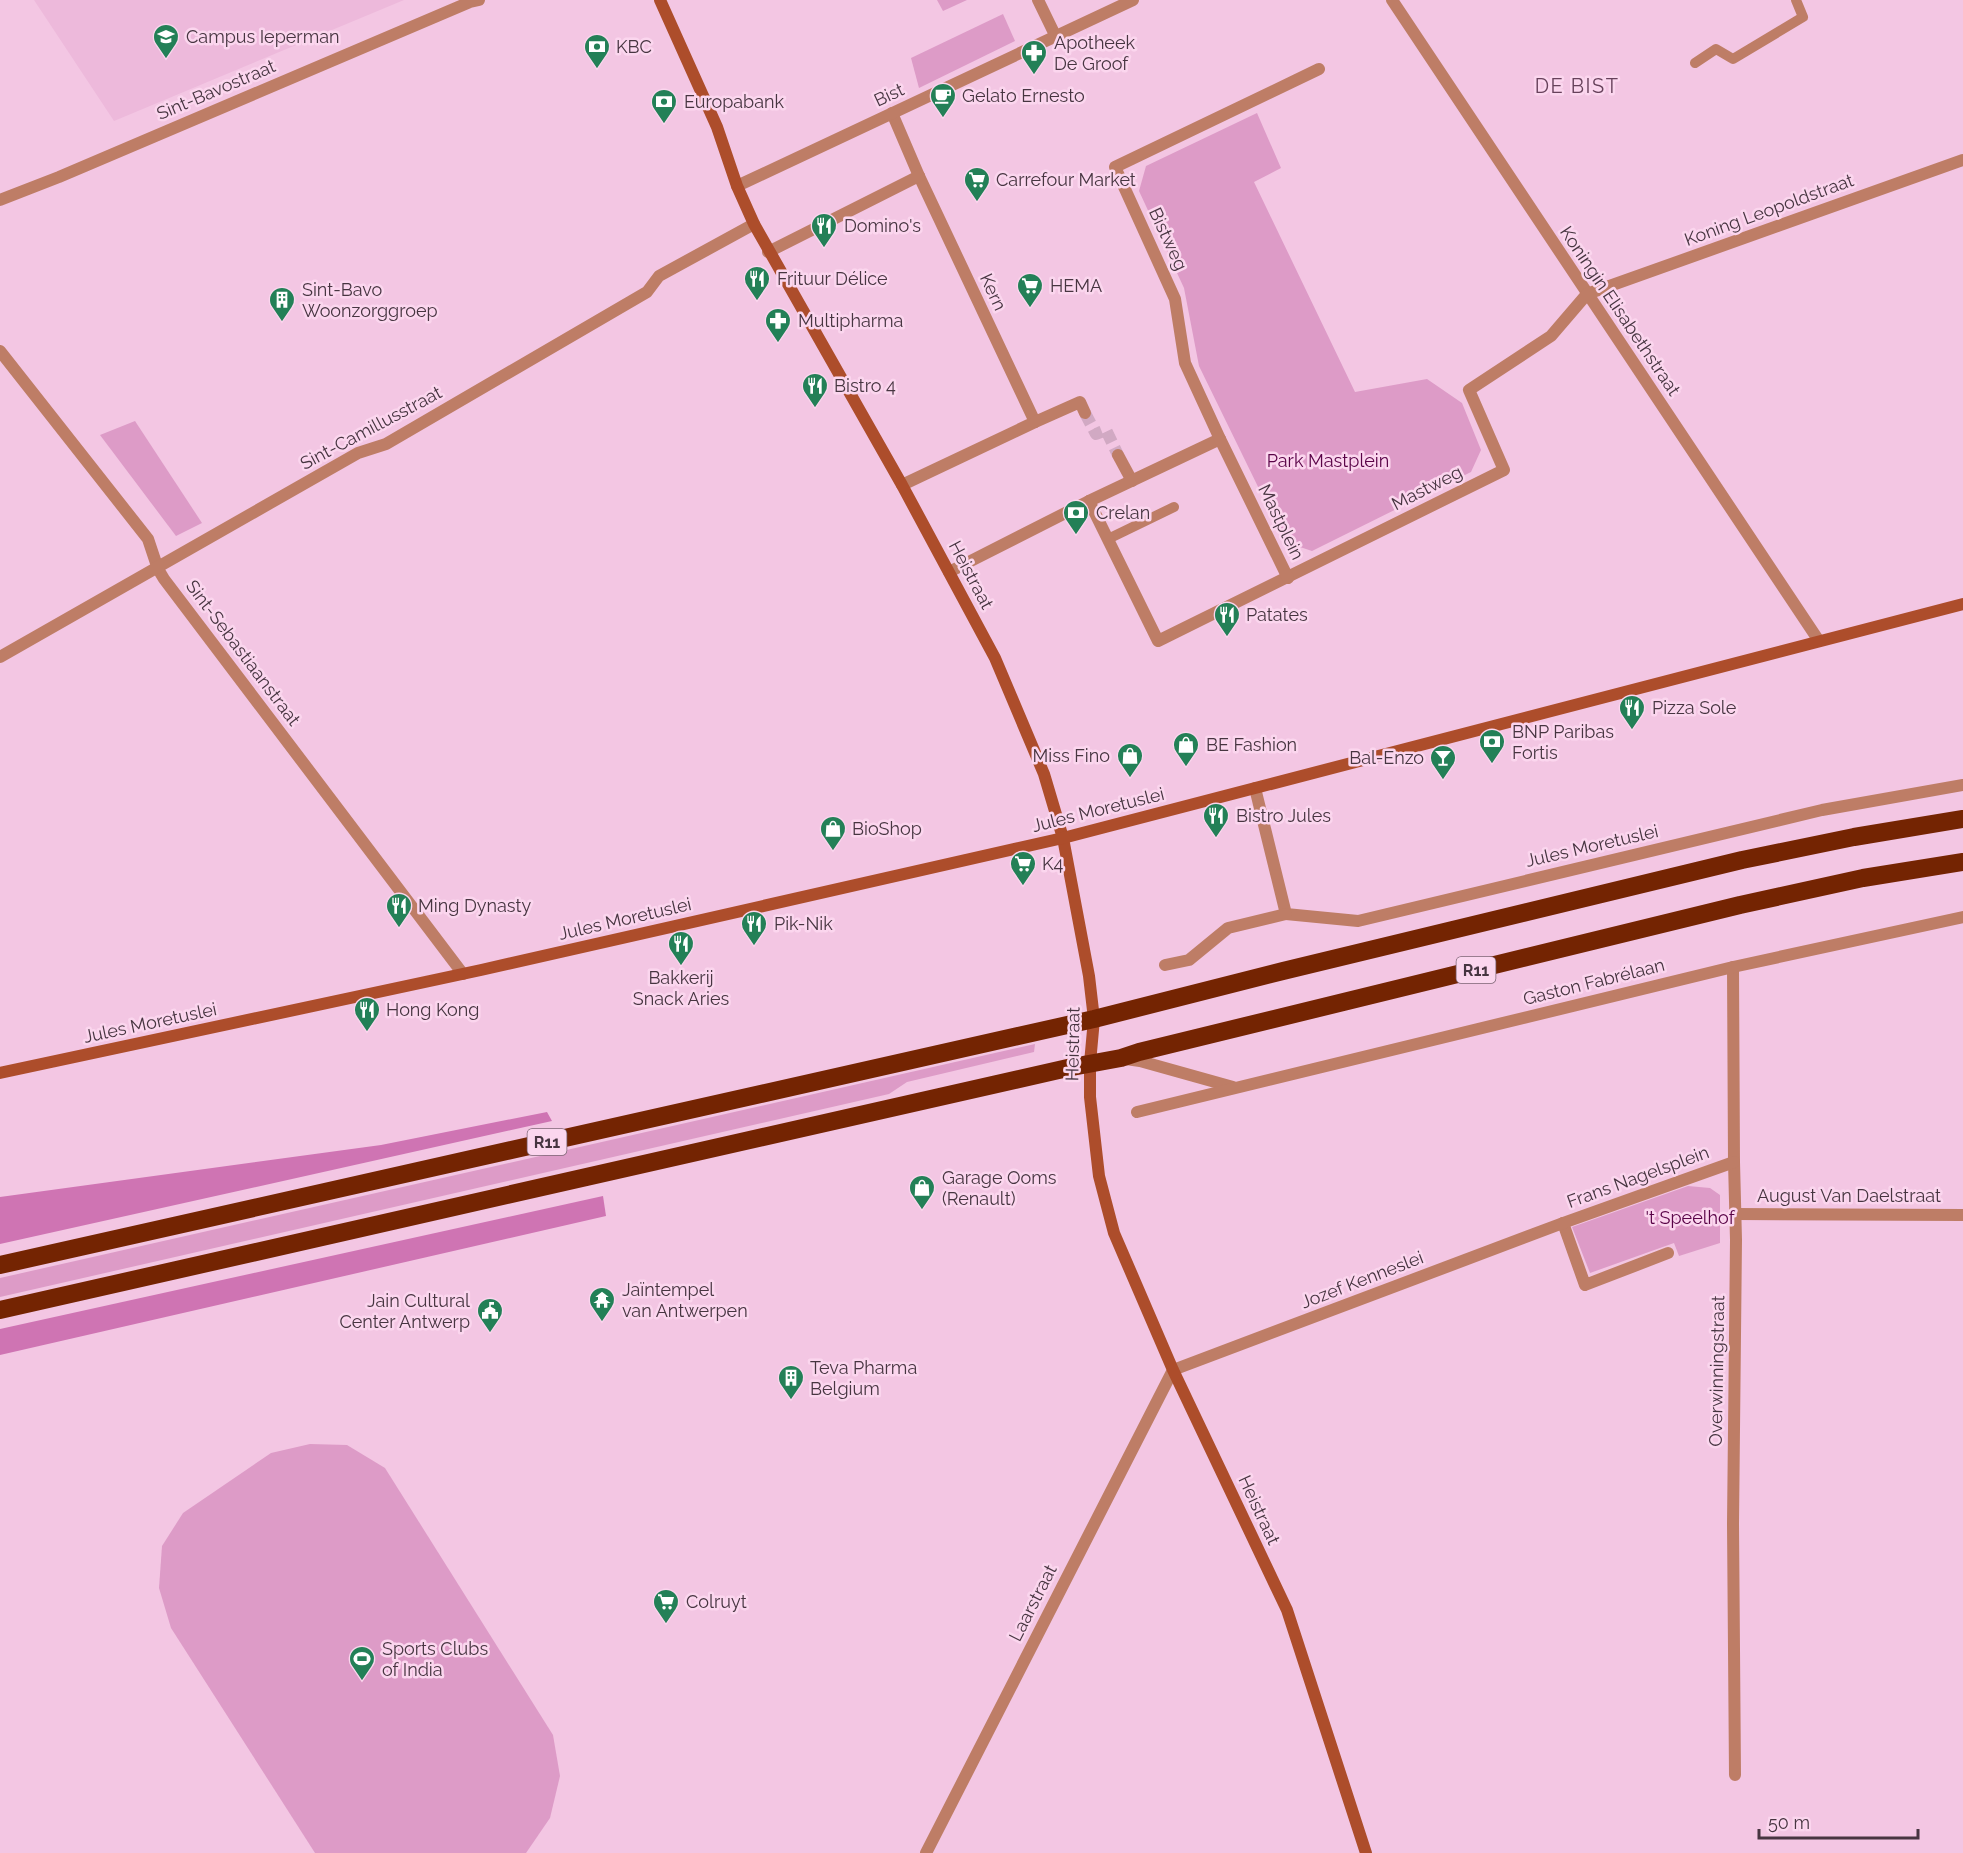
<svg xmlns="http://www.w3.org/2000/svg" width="1963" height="1853" font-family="Raleway,sans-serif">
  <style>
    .built { fill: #edb9db }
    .green { fill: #dd9bc7 }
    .forest { fill: #cf74b3 }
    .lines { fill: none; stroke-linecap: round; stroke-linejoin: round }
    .street-tunnel { stroke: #d1a9c3; stroke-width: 12; stroke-dasharray: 12 6; stroke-linecap: butt }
    .lane { stroke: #be7d66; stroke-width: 10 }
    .street { stroke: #be7d66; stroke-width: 12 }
    .secondary { stroke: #ad4d2b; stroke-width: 12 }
    .highway { stroke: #742402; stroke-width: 18 }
    .labels { text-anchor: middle; stroke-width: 5; stroke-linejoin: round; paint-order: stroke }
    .shield { fill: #fbd6ee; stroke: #7d6575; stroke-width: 1.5 }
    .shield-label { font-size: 16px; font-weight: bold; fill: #473541 }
    .poi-label { font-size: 18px; fill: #473541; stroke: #fbd6ee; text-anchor: start }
    .street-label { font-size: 18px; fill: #473541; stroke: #fbd6ee }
    .park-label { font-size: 18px; fill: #590347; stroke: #fbd6ee }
    .neighbourhood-label { font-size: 20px; letter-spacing: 1.5px; fill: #67415b; stroke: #fbd6ee }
  </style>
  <rect width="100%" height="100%" fill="#f3c6e3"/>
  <polygon class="built" points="34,0 404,0 114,121"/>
  <g class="green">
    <polygon points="937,0 967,0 943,11"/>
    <polygon points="1003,14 1015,41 919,88 911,58"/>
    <polygon points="1257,113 1281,168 1254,182 1355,392 1427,379 1462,403 1481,450 1471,472 1312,551 1285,542 1199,366 1184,288 1139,191 1146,166"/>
    <polygon points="135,421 202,523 176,536 100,435"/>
    <polygon points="1035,1044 1034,1052 907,1082 889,1094 0,1297 0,1278"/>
    <polygon points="1688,1186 1710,1188 1720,1195 1720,1243 1679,1256 1674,1243 1590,1273 1572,1227"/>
    <polygon points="310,1444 347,1445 385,1468 553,1735 560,1776 550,1818 526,1853 315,1853 171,1628 159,1588 162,1546 183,1513 271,1453"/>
  </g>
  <g class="forest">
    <polygon points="547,1112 552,1121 0,1244 0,1197 381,1145"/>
    <polygon points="603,1196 606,1216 0,1355 0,1329"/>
  </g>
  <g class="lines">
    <polyline class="street-tunnel" points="1085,413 1096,434 1106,430 1118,455"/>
    <g class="lane">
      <polyline points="1695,63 1716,49 1733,59 1803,17 1796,0"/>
      <polyline points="1108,539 1174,507"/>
    </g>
    <g class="street">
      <polyline points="1038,0 1056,37"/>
      <polyline points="1392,0 1819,641"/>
      <polyline points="892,113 919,176 1035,422 902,485"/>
      <polyline points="737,186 1133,0"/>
      <polyline points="0,200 59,177 470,2 479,0"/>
      <polyline points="768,252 919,176"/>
      <polyline points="0,351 148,539 158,569 164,579 463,974"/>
      <polyline points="1035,422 1080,402 1085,413"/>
      <polyline points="1118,455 1132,481"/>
      <polyline points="1089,501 1158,641 1504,470 1469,390 1551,336 1587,294 1963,160"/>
      <polyline points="949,572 1089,501 1220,439"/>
      <polyline points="1288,578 1220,439 1185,363 1175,299 1115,167 1319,69"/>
      <polyline points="0,657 358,453 386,444 647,292 659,276 754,224"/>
      <polyline points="1255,788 1286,914 1358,921 1822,810 1963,785"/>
      <polyline points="1165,965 1189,960 1228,928 1286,914"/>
      <polyline points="1733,967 1734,1162 1736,1240 1733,1524 1735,1775"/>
      <polyline points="1126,1059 1140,1061 1233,1087"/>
      <polyline points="1137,1112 1733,967 1963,917"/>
      <polyline points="1736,1214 1963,1215"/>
      <polyline points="1563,1223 1585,1285 1668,1253"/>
      <polyline points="926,1853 1173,1370 1563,1223 1734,1162"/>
    </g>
    <g class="secondary">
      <polyline points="660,0 717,127 737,186 754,224 902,485 995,658 1044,774 1063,838 1089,976 1094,1019 1090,1063 1090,1097 1099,1176 1114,1233 1173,1370 1287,1610 1366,1853"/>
      <polyline points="0,1073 481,970 1063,838 1963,604"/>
    </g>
    <g class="highway">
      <polyline points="0,1265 1094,1019 1283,971 1742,860 1854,837 1963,819"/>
      <polyline points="0,1310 1072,1067 1121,1058 1139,1052 1740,905 1863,878 1963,862"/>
    </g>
  </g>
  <defs>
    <symbol id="school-pin" viewBox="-11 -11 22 30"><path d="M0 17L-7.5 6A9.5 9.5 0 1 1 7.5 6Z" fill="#238057" stroke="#fbd6ee"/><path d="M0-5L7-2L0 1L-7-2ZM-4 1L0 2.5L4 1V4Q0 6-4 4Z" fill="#fff"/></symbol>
    <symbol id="bank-pin" viewBox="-11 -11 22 30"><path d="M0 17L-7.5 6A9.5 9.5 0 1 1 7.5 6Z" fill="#238057" stroke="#fbd6ee"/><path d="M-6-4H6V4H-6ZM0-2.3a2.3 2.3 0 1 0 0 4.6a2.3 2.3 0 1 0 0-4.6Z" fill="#fff"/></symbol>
    <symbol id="pharmacy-pin" viewBox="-11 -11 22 30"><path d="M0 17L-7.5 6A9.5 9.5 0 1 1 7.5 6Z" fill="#238057" stroke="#fbd6ee"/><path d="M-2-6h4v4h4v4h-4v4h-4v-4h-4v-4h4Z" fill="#fff"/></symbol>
    <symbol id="cafe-pin" viewBox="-11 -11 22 30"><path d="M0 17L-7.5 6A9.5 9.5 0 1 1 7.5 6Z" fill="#238057" stroke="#fbd6ee"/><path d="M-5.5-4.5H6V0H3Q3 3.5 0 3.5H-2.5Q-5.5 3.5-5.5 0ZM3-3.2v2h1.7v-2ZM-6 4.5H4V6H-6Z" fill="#fff"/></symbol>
    <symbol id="supermarket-pin" viewBox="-11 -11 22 30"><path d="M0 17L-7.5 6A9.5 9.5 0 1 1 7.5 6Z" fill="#238057" stroke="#fbd6ee"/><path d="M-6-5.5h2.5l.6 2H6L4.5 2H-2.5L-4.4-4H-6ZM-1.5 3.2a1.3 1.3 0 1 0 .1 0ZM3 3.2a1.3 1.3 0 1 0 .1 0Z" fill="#fff"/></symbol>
    <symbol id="restaurant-pin" viewBox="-11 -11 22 30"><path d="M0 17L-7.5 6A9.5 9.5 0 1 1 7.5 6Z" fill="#238057" stroke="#fbd6ee"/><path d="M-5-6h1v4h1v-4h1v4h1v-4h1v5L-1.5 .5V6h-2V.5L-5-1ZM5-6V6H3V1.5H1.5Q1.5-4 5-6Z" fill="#fff"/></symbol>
    <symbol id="building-pin" viewBox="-11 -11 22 30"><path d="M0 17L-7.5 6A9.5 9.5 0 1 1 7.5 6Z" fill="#238057" stroke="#fbd6ee"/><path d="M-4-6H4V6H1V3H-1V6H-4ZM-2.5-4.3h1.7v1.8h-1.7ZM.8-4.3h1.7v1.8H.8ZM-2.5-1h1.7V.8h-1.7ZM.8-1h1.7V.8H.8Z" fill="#fff"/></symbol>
    <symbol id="shop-pin" viewBox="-11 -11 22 30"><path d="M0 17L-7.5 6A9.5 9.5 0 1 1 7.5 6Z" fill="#238057" stroke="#fbd6ee"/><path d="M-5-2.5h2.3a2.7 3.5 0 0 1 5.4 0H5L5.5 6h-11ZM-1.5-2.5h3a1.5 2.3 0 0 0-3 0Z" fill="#fff"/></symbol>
    <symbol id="bar-pin" viewBox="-11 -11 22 30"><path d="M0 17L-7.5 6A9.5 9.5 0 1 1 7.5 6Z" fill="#238057" stroke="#fbd6ee"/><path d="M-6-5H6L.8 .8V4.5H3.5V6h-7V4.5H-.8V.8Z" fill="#fff"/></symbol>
    <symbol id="temple-pin" viewBox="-11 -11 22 30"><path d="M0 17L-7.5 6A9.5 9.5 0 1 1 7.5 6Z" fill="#238057" stroke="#fbd6ee"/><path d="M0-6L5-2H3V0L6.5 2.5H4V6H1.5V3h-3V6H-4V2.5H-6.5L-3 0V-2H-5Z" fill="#fff"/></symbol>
    <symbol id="civic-pin" viewBox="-11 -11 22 30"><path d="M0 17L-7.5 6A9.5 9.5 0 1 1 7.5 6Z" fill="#238057" stroke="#fbd6ee"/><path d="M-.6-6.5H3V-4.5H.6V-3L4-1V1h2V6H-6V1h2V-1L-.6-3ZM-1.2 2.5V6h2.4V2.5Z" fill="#fff"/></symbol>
    <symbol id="stadium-pin" viewBox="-11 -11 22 30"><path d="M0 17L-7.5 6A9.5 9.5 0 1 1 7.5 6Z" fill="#238057" stroke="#fbd6ee"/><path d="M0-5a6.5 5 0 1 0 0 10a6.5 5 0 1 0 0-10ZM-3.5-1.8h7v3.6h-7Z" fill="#fff"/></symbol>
  </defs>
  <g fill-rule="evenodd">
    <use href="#school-pin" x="151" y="22" width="30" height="40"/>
    <use href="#bank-pin" x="582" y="32" width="30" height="40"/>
    <use href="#pharmacy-pin" x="1019" y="38" width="30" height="40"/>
    <use href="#cafe-pin" x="928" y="81" width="30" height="40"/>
    <use href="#bank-pin" x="649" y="87" width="30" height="40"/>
    <use href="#supermarket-pin" x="962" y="165" width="30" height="40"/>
    <use href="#restaurant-pin" x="809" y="211" width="30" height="40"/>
    <use href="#restaurant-pin" x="742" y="264" width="30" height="40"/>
    <use href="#supermarket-pin" x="1015" y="271" width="30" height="40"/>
    <use href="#building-pin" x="267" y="285" width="30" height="40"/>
    <use href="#pharmacy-pin" x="763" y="306" width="30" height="40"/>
    <use href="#restaurant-pin" x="800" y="371" width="30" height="40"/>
    <use href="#bank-pin" x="1061" y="498" width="30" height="40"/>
    <use href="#restaurant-pin" x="1212" y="600" width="30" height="40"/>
    <use href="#restaurant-pin" x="1617" y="693" width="30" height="40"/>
    <use href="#bank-pin" x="1477" y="727" width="30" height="40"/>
    <use href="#shop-pin" x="1171" y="730" width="30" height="40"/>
    <use href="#shop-pin" x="1115" y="741" width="30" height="40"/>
    <use href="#bar-pin" x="1428" y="743" width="30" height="40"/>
    <use href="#restaurant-pin" x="1201" y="801" width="30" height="40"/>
    <use href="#shop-pin" x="818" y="814" width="30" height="40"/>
    <use href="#supermarket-pin" x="1008" y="849" width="30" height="40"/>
    <use href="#restaurant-pin" x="384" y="891" width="30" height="40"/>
    <use href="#restaurant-pin" x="739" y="909" width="30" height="40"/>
    <use href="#restaurant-pin" x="666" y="929" width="30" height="40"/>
    <use href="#restaurant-pin" x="352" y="995" width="30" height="40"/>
    <use href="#shop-pin" x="907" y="1173" width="30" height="40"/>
    <use href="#temple-pin" x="587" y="1285" width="30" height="40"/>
    <use href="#civic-pin" x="475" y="1296" width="30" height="40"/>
    <use href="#building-pin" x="776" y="1363" width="30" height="40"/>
    <use href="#supermarket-pin" x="651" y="1587" width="30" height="40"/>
    <use href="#stadium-pin" x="347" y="1644" width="30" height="40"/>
  </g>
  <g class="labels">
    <g class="shield">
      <rect x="1456.5" y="957" width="39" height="26" rx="4.5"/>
      <rect x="527.5" y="1129" width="39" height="26" rx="4.5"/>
    </g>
    <g class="shield-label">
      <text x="1476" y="976">R11</text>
      <text x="547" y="1148">R11</text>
    </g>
    <g class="poi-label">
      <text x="186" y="43">Campus Ieperman</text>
      <text x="1054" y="49">Apotheek<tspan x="1054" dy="21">De Groof</tspan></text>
      <text x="616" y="53">KBC</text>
      <text x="962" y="102">Gelato Ernesto</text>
      <text x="684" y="108">Europabank</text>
      <text x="996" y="186">Carrefour Market</text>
      <text x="844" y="232">Domino's</text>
      <text x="777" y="285">Frituur Délice</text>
      <text x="1050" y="292">HEMA</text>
      <text x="302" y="296">Sint-Bavo<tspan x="302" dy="21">Woonzorggroep</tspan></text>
      <text x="798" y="327">Multipharma</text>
      <text x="834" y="392">Bistro 4</text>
      <text x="1096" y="519">Crelan</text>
      <text x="1246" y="621">Patates</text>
      <text x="1652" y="714">Pizza Sole</text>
      <text x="1512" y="738">BNP Paribas<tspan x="1512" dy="21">Fortis</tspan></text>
      <text x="1206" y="751">BE Fashion</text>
      <text x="1110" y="762" text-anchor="end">Miss Fino</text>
      <text x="1424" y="764" text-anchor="end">Bal-Enzo</text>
      <text x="1236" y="822">Bistro Jules</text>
      <text x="852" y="835">BioShop</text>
      <text x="1042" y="870">K4</text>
      <text x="418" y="912">Ming Dynasty</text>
      <text x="774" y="930">Pik-Nik</text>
      <text x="681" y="984" text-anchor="middle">Bakkerij<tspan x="681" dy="21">Snack Aries</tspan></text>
      <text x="386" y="1016">Hong Kong</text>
      <text x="942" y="1184">Garage Ooms<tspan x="942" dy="21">(Renault)</tspan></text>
      <text x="622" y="1296">Jaïntempel<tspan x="622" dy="21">van Antwerpen</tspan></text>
      <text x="470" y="1307" text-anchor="end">Jain Cultural<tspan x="470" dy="21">Center Antwerp</tspan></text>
      <text x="810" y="1374">Teva Pharma<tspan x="810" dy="21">Belgium</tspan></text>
      <text x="686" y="1608">Colruyt</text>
      <text x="382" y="1655">Sports Clubs<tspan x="382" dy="21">of India</tspan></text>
    </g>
    <g class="street-label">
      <text transform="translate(216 90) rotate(-23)" y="6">Sint-Bavostraat</text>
      <text transform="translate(889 95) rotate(-25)" y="6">Bist</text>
      <text transform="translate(1769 210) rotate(-20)" y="6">Koning Leopoldstraat</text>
      <text transform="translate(1168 239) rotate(65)" y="6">Bistweg</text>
      <text transform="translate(993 292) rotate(65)" y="6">Kern</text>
      <text transform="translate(1620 311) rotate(56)" y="6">Koningin Elisabethstraat</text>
      <text transform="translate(371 428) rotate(-28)" y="6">Sint-Camillusstraat</text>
      <text transform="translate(1427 488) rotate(-27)" y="6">Mastweg</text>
      <text transform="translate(1281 522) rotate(64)" y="6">Mastplein</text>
      <text transform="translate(971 575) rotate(62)" y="6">Heistraat</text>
      <text transform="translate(243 653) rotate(53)" y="6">Sint-Sebastiaanstraat</text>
      <text transform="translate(1098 810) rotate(-14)" y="6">Jules Moretuslei</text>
      <text transform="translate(1592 846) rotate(-13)" y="6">Jules Moretuslei</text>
      <text transform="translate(625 919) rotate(-13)" y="6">Jules Moretuslei</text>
      <text transform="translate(1594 982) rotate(-14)" y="6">Gaston Fabrélaan</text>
      <text transform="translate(150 1023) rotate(-12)" y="6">Jules Moretuslei</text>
      <text transform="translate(1073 1044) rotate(-89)" y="6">Heistraat</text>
      <text transform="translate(1638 1177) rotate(-20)" y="6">Frans Nagelsplein</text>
      <text x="1849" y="1202">August Van Daelstraat</text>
      <text transform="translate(1362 1280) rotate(-21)" y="6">Jozef Kenneslei</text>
      <text transform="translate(1717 1371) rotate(-89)" y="6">Overwinningstraat</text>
      <text transform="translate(1259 1510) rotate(65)" y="6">Heistraat</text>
      <text transform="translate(1033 1603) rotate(-63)" y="6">Laarstraat</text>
    </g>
    <g class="park-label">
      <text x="1328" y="467">Park Mastplein</text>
      <text x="1690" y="1224">'t Speelhof</text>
    </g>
    <g class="neighbourhood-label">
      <text x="1577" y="93">DE BIST</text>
    </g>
  </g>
  <path d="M1759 1829v9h159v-9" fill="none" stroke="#473541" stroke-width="3"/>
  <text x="1768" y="1829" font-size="18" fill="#473541" stroke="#fbd6ee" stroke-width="4.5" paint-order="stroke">50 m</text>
</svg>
